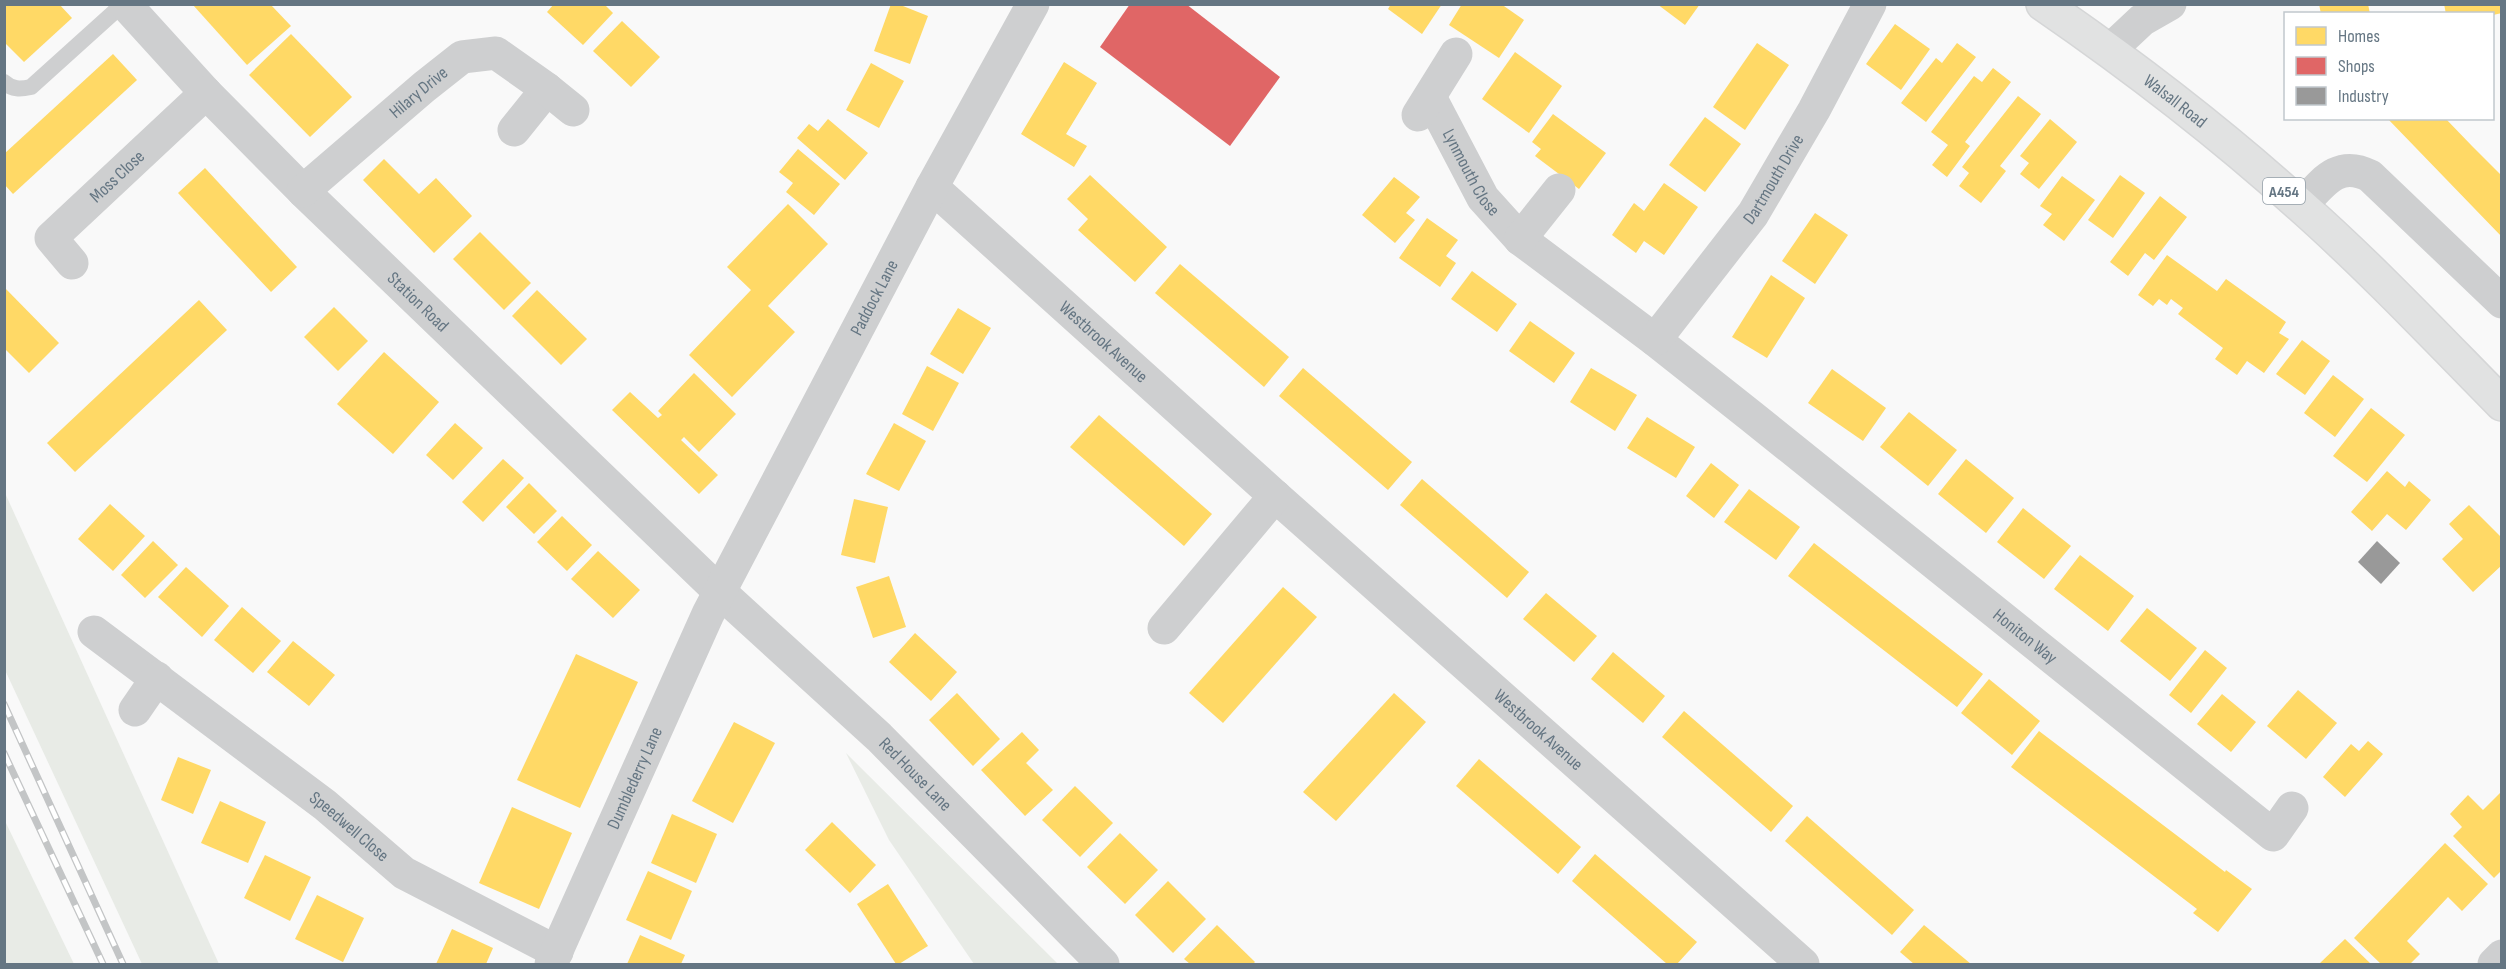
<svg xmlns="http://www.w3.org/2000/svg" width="2506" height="969" font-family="'Sofia Sans Condensed',sans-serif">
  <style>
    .green { fill: #e8ebe6 }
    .homes { fill: #ffd966 }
    .shops { fill: #e06666 }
    .industry { fill: #999 }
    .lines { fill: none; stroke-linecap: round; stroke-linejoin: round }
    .primary-casing { stroke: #d5d6d7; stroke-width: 36 }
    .lane { stroke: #cecfd0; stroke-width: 16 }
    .street { stroke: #cecfd0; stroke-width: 33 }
    .primary { stroke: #e1e2e2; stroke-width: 33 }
    .rail-casing { stroke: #c3c5c6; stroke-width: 7 }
    .rail { stroke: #fff; stroke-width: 4.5; stroke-dasharray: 14; stroke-linecap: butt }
    .labels { text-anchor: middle; stroke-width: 6; stroke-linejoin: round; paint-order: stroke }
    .shield { fill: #fff; stroke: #939fa8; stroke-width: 1.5 }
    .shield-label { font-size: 16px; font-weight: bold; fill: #657683 }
    .street-label { font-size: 18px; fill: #657683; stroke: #fff }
  </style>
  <rect width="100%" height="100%" fill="#f9f9f9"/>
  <g class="green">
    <polygon points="5,493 219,964 142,964 5,670"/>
    <polygon points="846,753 1058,964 974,964 889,840"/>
    <polygon points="4,821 5,821 74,964 5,964"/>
  </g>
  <g class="homes">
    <polygon points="4,4 59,4 72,18 24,62 4,42"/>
    <polygon points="554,4 604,4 613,13 583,45 547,12"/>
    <polygon points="891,4 898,4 928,16 910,64 874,51"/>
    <polygon points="1391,4 1442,4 1422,34 1388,9"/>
    <polygon points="1462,4 1501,4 1524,20 1499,58 1449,25"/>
    <polygon points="1657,4 1700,4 1685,25"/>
    <polygon points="2319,4 2368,4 2370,14 2321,14"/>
    <polygon points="2444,4 2502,4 2502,13 2493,15 2446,14"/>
    <polygon points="193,5 271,5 291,26 247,65"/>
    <polygon points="622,21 660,57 631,87 593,51"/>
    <polygon points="1895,24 1930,49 1901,90 1866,64"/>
    <polygon points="291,34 352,97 310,137 249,75"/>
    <polygon points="1757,43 1789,65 1745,130 1713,107"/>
    <polygon points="1957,43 1976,57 1926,122 1901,103 1936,58 1942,63"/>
    <polygon points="1515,52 1562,86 1529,133 1482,99"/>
    <polygon points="113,54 137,80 13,194 4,184 4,154"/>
    <polygon points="1064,62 1097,83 1066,134 1087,146 1074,167 1021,134"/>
    <polygon points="871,63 904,81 879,128 846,110"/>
    <polygon points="1993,68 2011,82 1965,142 1970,146 1947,177 1932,165 1948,145 1931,132 1974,76 1982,82"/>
    <polygon points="2018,96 2041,114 2000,166 2006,171 1981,203 1959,186 1969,173 1962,167"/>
    <polygon points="1553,114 1606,153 1579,189 1535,156 1541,149 1532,142"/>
    <polygon points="1705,117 1741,144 1705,192 1669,165"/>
    <polygon points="2387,118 2445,118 2472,146 2502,176 2502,237"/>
    <polygon points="828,119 868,153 845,180 797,138 809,124 818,131"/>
    <polygon points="2050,119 2077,142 2039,189 2020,174 2029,163 2020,156"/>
    <polygon points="798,149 840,184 814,215 786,192 793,183 779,172"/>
    <polygon points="384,159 419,194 436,178 472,216 434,253 363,180"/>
    <polygon points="205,168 297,267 271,292 178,193"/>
    <polygon points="1090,175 1167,247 1135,282 1078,230 1088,219 1067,199"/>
    <polygon points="2120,175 2145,193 2113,238 2088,220"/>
    <polygon points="2062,176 2095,200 2064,241 2043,225 2052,214 2040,206"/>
    <polygon points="1394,177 1420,197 1406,213 1415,220 1395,243 1362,215"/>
    <polygon points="1664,183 1698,207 1664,255 1644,241 1636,253 1612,235 1634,203 1644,211"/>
    <polygon points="2160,196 2187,217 2154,260 2145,253 2128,276 2110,262"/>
    <polygon points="788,204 828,244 768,306 795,332 732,397 689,355 751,290 727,267"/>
    <polygon points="1815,213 1848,235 1815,284 1782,261"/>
    <polygon points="1427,218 1458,240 1446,256 1456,263 1440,287 1399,258"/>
    <polygon points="480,232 531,283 504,310 453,259"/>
    <polygon points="2167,255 2217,291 2226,279 2286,322 2279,333 2289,339 2264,373 2247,361 2237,375 2215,359 2223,348 2178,314 2183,308 2171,299 2167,305 2159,299 2153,306 2138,295"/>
    <polygon points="1180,264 1289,357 1264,387 1155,293"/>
    <polygon points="1472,271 1517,304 1497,332 1451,299"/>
    <polygon points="1771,275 1805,298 1767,358 1732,337"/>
    <polygon points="4,287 59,343 29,373 4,348"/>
    <polygon points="537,290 587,339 561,365 512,316"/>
    <polygon points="199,300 227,330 75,472 47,443"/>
    <polygon points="334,307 368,341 338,371 304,337"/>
    <polygon points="958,308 991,328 963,374 930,354"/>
    <polygon points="1530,321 1575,353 1554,383 1509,351"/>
    <polygon points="2302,340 2330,361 2305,395 2276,374"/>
    <polygon points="384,352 439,402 393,454 337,404"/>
    <polygon points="927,366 959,383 933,431 902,414"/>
    <polygon points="1303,368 1412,462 1388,490 1279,396"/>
    <polygon points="1591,368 1637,395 1615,431 1570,402"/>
    <polygon points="1832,369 1886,408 1863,441 1808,403"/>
    <polygon points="694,373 736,414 699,452 684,437 681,440 718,475 699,494 612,410 630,392 658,418 662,415 658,411"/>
    <polygon points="2333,375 2364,399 2335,437 2304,413"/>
    <polygon points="2371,408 2405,435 2367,482 2333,456"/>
    <polygon points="1909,412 1957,450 1928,486 1880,447"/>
    <polygon points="1099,415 1212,514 1184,546 1070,447"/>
    <polygon points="1647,417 1695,447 1676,478 1627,448"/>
    <polygon points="455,423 483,448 453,480 426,455"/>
    <polygon points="894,423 926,441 899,491 866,474"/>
    <polygon points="503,459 524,478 483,522 462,502"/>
    <polygon points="1966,459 2014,498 1986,533 1938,494"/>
    <polygon points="1711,463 1739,485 1714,518 1686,496"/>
    <polygon points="2387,471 2405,487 2409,481 2431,500 2406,530 2387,514 2372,531 2351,512"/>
    <polygon points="1422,479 1529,572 1507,598 1400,505"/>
    <polygon points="529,483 557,511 534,534 506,507"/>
    <polygon points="1749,489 1800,527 1776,560 1724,522"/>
    <polygon points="854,499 888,507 875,563 841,555"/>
    <polygon points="110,504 145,536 113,571 78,539"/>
    <polygon points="2469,505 2502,538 2502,565 2473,592 2442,559 2463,539 2449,524"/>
    <polygon points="2023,508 2071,546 2044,579 1997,542"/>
    <polygon points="562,516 592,545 567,571 537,542"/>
    <polygon points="153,541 178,565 145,598 121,575"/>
    <polygon points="1814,543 1983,674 1957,707 1788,576"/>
    <polygon points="598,551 640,590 613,618 571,579"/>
    <polygon points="2080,555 2134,596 2108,631 2054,589"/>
    <polygon points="186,567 229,606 202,637 158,597"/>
    <polygon points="889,576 906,627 873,638 856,587"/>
    <polygon points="1283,587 1317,617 1223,723 1189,693"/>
    <polygon points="1546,593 1597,636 1574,662 1523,619"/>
    <polygon points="242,607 281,641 253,673 214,640"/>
    <polygon points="2147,608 2197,648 2170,681 2120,641"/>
    <polygon points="915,633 957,672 931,701 889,662"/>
    <polygon points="293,641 335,675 309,706 267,672"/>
    <polygon points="2205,650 2227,668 2191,713 2169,695"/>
    <polygon points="1613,652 1665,696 1643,723 1591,679"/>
    <polygon points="576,654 638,682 580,808 517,780"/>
    <polygon points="1989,679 2040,721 2012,755 1961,713"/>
    <polygon points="2298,690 2337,723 2306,759 2267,726"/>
    <polygon points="957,693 1000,739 973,766 929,720"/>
    <polygon points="1394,693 1426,722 1336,821 1303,792"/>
    <polygon points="2222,694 2256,722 2231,752 2197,724"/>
    <polygon points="1684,711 1793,806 1771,832 1662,737"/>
    <polygon points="734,722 775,743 733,823 692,801"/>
    <polygon points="2039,731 2225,872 2226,870 2252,889 2218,932 2193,913 2197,909 2011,767"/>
    <polygon points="1022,732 1039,750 1026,763 1053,790 1025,816 981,770"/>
    <polygon points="2368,741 2383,754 2345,797 2323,777 2351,744 2359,751"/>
    <polygon points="178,757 211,770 193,814 161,800"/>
    <polygon points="1479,759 1581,847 1558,874 1456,786"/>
    <polygon points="1075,786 1113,823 1080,857 1042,820"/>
    <polygon points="2502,791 2502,870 2494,878 2453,836 2462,827 2450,814 2468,795 2483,810"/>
    <polygon points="220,801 266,822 248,863 201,843"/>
    <polygon points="512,807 572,833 539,909 479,883"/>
    <polygon points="672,814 717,834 696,883 651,863"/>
    <polygon points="1807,816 1914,910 1892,935 1785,841"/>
    <polygon points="832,822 876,865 850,893 805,850"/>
    <polygon points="1120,833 1158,870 1125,904 1087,867"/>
    <polygon points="2445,843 2488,884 2462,911 2448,897 2407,941 2420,954 2410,964 2381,964 2354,938"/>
    <polygon points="1595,854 1697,942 1677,964 1667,964 1572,881"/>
    <polygon points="265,855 311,877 290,921 244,898"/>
    <polygon points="648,871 692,891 671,940 626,920"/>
    <polygon points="1168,881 1206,919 1173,953 1135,915"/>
    <polygon points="888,884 928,946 899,964 896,964 857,904"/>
    <polygon points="317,895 364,918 343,962 295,939"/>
    <polygon points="1217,925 1255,962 1253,964 1190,964 1184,959"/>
    <polygon points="1924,925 1971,964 1914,964 1900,952"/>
    <polygon points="452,929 493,948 486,964 436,964"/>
    <polygon points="640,935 685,955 681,964 627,964"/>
    <polygon points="2345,939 2371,964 2319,964"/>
  </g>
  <polygon class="shops" points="1130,4 1186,4 1280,77 1230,146 1100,47"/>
  <polygon class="industry" points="2377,541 2400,563 2381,584 2358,562"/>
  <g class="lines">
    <defs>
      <g id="primary">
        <path id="s9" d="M2043 4C2133 66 2220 133 2301 206 2371 268 2436 337 2502 404"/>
      </g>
    </defs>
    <use href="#primary" class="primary-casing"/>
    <path class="lane" d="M4 82C12 90 21 89 31 87L123 4"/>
    <g class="street">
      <path id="s1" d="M125 4 206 93 303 191 720 592 879 737 1103 964"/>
      <polyline points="2110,50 2142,20 2170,4"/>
      <path id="s2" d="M1430 97 1483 198 1520 239 1655 340 1751 416 2273 835 2292 808"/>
      <polyline points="1418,115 1456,54"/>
      <polyline points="514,130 547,89"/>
      <path id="s3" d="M932 187 1275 496 1803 964"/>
      <path id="s4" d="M303 191 424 87 462 57 496 53 547 89 573 110"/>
      <path d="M2301 206C2322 184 2337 159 2370 176L2502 302"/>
      <polyline points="1520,239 1559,190"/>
      <path id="s5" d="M72 263 51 238 206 93"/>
      <path id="s6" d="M1655 340 1753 214 1814 110 1870 4"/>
      <polyline points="1164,628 1275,496"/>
      <path id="s7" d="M94 632 325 805 404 873 557 952"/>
      <polyline points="135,710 157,678"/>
      <path id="s8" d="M551 964 708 614 932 187 1033 4"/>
      <polyline points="2494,964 2502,956"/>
    </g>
    <use href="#primary" class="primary"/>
    <defs>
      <g id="rail">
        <polyline points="4,704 123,964"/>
        <polyline points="4,753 103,964"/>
      </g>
    </defs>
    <use href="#rail" class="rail-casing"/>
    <use href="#rail" class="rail"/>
  </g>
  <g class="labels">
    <rect class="shield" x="2263" y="178" width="42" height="26" rx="4.5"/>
    <g class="shield-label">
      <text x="2284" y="197">A454</text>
    </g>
    <g class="street-label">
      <text dy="6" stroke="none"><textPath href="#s4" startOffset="152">Hilary Drive</textPath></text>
      <text dy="6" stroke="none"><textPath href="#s9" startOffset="164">Walsall Road</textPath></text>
      <text dy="6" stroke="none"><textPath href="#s2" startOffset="86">Lynmouth Close</textPath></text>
      <text dy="6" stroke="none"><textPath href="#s5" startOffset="123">Moss Close</textPath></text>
      <text dy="6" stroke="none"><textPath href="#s6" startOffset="200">Dartmouth Drive</textPath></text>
      <text dy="6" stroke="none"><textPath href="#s8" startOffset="741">Paddock Lane</textPath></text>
      <text dy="6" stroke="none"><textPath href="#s1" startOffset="418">Station Road</textPath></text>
      <text dy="6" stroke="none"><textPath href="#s3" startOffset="231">Westbrook Avenue</textPath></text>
      <text dy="6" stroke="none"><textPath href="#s2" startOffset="812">Honiton Way</textPath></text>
      <text dy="6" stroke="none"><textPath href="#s3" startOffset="814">Westbrook Avenue</textPath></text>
      <text dy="6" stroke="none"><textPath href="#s1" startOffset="1104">Red House Lane</textPath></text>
      <text dy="6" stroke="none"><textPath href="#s8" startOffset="204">Dumblederry Lane</textPath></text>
      <text dy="6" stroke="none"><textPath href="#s7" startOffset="321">Speedwell Close</textPath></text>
    </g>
  </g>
  <rect width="2506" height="969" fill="none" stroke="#657683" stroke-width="12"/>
  <rect x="2284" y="12" width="210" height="108" fill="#ffffff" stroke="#c1c8cd" stroke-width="1.5"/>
  <rect x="2296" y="27" width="30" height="18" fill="#ffd966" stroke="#c1c8cd" stroke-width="1.5"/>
  <text x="2338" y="42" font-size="18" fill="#657683">Homes</text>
  <rect x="2296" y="57" width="30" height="18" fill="#e06666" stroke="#c1c8cd" stroke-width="1.5"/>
  <text x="2338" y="72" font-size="18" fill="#657683">Shops</text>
  <rect x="2296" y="87" width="30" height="18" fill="#999999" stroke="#c1c8cd" stroke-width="1.5"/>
  <text x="2338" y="102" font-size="18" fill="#657683">Industry</text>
</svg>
